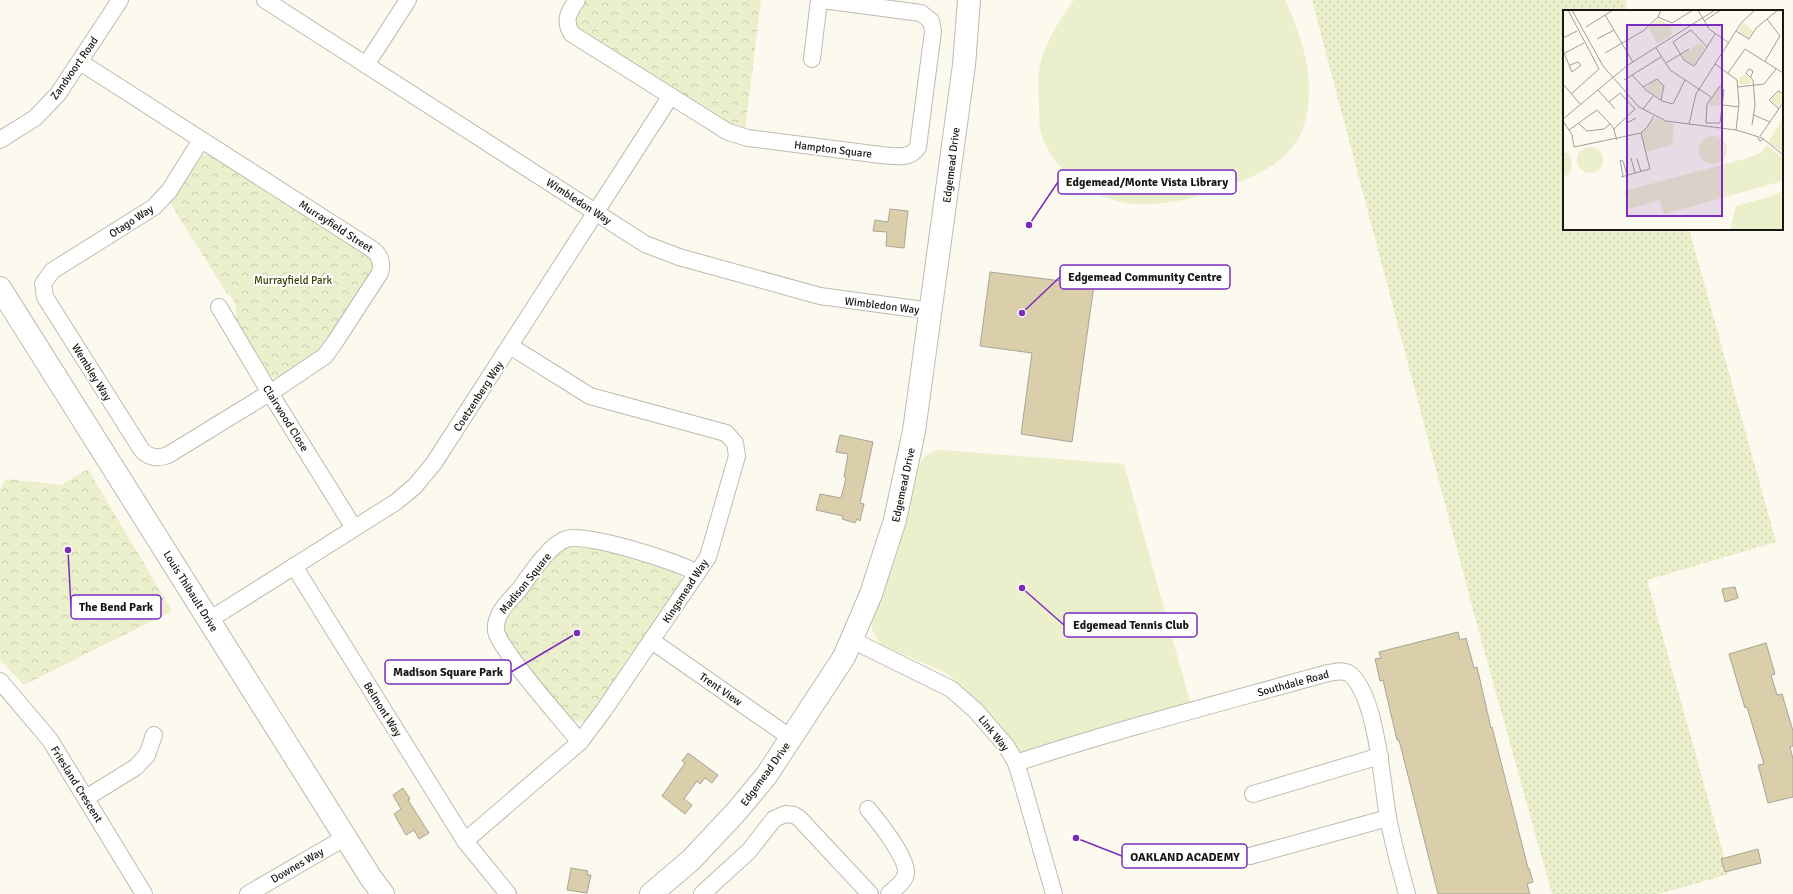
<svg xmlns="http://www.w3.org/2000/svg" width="1793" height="894" font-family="Signika,sans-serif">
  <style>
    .grass { fill: url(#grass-dots) }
    .park { fill: url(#park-crowns) }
    .pitch { fill: #ebefcb }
    .building { fill: #dacfaa; stroke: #a7a49a }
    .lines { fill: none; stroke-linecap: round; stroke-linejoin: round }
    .street-casing { stroke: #bebbb0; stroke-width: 18 }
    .secondary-casing { stroke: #bebbb0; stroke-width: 24 }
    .street { stroke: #fff; stroke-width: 16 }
    .secondary { stroke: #fff; stroke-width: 22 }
    .labels { text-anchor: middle; stroke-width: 4; stroke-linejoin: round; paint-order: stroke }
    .street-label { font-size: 11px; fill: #181713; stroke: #fff }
    .park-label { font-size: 11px; fill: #3c3f00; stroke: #fff }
    .inset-road { fill: none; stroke: #a19f96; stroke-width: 1 }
    .view { fill: #7b2cbf; fill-opacity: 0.15; stroke: #7b2cbf; stroke-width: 2 }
    .inset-edge { fill: none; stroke: #181713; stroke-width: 2 }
    .leader { fill: none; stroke: #7b2cbf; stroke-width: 1.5 }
    .callout-dot { fill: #7b2cbf; stroke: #fff; stroke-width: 1.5 }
    .callout { fill: #fff; stroke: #7b2cbf; stroke-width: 1.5 }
    .callout-label { font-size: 12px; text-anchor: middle; font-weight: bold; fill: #181713 }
  </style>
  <defs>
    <pattern id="grass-dots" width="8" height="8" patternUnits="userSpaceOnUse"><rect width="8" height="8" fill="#ebefcb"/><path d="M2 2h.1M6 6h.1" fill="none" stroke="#c9ccad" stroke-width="1.8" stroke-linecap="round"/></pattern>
    <pattern id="park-crowns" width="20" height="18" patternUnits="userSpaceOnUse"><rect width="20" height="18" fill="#ebefcb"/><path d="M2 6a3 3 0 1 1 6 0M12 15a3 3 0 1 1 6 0" fill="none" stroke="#c9ccad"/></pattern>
  </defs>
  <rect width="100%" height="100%" fill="#fcf9ee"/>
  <polygon class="grass" points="1312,0 1625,0 1628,11 1564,11 1564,229 1689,229 1776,542 1647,580 1729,874 1659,894 1552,894 1476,621"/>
  <g class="park">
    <polygon points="586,0 761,0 745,130 733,127 578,29 574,19"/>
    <path d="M203 155H211L369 255 374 263 373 271 325 345 318 352 279 378H273L267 374 236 321C237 308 237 301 226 292L169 201 199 157Z"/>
    <polygon points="88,469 172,611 24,685 0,660 0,489 6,479 61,485"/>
    <path d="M576 542 675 569 681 574 683 582 590 719C584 722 578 723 572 720 566 717 506 642 504 635 502 628 504 622 508 617L562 547Z"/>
  </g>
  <g class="pitch">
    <path d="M1074 0H1285C1303 38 1316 80 1305 122 1296 156 1265 172 1235 184 1205 196 1168 206 1135 204 1097 201 1052 172 1041 133 1039 124 1039 112 1039 103 1039 90 1037 74 1041 61 1047 39 1060 19 1074 0Z"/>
    <path d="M941 450 1124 464 1191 705 1022 754 991 716 948 674 880 644 872 629V623L897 553 919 466C923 456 930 451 941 450Z"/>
  </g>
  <g class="building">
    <polygon points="890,209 908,211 904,248 886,246 887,232 873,231 875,220 888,222"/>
    <polygon points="990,272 1094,285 1072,442 1021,434 1032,353 980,346"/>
    <polygon points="840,435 873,442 860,503 864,504 860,521 857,519 855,523 842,519 843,516 816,510 820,494 841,498 846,478 844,477 848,454 836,452"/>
    <polygon points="1735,587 1738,598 1725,602 1722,589"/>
    <polygon points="1458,632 1460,640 1466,638 1474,668 1477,667 1491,728 1492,727 1528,868 1529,868 1533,882 1527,884 1530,894 1438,894 1399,740 1397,740 1383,680 1380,681 1375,659 1381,658 1379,652"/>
    <polygon points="1766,643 1775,674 1771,675 1777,695 1782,694 1793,731 1793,746 1790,747 1793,759 1793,797 1768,803 1758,765 1764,764 1747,707 1745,708 1729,654"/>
    <polygon points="688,753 718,775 712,783 705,778 700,784 697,781 684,799 692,805 685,814 662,796 685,763 682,761"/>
    <polygon points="403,788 410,799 408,800 429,833 419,839 414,830 406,835 394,814 401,809 393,795"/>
    <polygon points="1758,849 1761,863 1725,872 1721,859"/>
    <polygon points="571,868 588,871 587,875 591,875 587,893 567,890"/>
  </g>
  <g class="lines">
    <defs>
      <g id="street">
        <polyline points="265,0 645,244 679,257 820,296 931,311"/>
        <path d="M577 0C569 11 563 21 572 34L728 132 748 138 881 155C895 156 910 160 918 147L933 31 931 21 921 13 822 0"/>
        <polyline points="812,59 819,0"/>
        <path d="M80 62 372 249C380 255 383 263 380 273L335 342 325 356 279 387 168 455C158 459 148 458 141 449L45 297 43 284 52 271 154 207 169 191 201 140"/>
        <polyline points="366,65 408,0"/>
        <polyline points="0,140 35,118 58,94 120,0"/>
        <polyline points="219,307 270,393 354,528"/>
        <polyline points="294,566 465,841 508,894"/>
        <polyline points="209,620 396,502 415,486 434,463 670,97"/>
        <polyline points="852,640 951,689 976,711 1007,747 1016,763 1022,782 1054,894"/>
        <polyline points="652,641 791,738"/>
        <polyline points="0,681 50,740 144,894"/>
        <path d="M580 742C557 714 532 687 511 657 506 649 498 640 496 631 494 614 509 601 519 590 530 575 549 545 566 539 585 532 679 562 697 573"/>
        <path d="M1016 763C1119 729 1224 702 1328 673 1336 672 1345 669 1351 675 1377 699 1382 783 1388 817 1393 843 1400 869 1407 894"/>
        <polyline points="1253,794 1380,756"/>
        <polyline points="86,798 136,767 147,755 154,735"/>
        <path d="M868 809C878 821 907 857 906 873 905 882 895 888 889 894"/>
        <polyline points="465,841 580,742 604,710 708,557 737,456 735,443 726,433 590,396 510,346"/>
        <polyline points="1250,856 1388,818"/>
        <polyline points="248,894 346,837"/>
        <polyline points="702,894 749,851 774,819 785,814 794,815 799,818 870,894"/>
      </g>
      <g id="secondary">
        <polyline points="0,288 371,878 383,894"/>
        <polyline points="651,894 691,860 736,812 766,776 844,657 871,594 895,520 914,431 964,65 969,0"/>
      </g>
    </defs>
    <use href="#street" class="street-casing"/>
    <use href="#secondary" class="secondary-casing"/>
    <use href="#street" class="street"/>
    <use href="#secondary" class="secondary"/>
  </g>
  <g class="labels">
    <g class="street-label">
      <text transform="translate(74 68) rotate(-55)" y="4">Zandvoort Road</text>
      <text transform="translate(833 149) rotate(7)" y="4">Hampton Square</text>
      <text transform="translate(951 165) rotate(-83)" y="4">Edgemead Drive</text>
      <text transform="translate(579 201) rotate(33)" y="4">Wimbledon Way</text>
      <text transform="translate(131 221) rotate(-33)" y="4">Otago Way</text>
      <text transform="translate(336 226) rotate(33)" y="4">Murrayfield Street</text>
      <text transform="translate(882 305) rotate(7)" y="4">Wimbledon Way</text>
      <text transform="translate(92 372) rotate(58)" y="4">Wembley Way</text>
      <text transform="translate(478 396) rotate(-57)" y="4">Coetzenberg Way</text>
      <text transform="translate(286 418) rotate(58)" y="4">Clairwood Close</text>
      <text transform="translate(903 485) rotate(-78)" y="4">Edgemead Drive</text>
      <text transform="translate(525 583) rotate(-51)" y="4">Madison Square</text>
      <text transform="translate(191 591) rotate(58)" y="4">Louis Thibault Drive</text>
      <text transform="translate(685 591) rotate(-57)" y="4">Kingsmead Way</text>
      <text transform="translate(1293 683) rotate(-15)" y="4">Southdale Road</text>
      <text transform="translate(721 689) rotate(35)" y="4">Trent View</text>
      <text transform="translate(383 709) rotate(58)" y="4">Belmont Way</text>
      <text transform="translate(994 733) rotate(51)" y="4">Link Way</text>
      <text transform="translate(765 774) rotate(-54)" y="4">Edgemead Drive</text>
      <text transform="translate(77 784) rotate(58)" y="4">Friesland Crescent</text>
      <text transform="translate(297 865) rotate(-30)" y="4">Downes Way</text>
    </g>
    <g class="park-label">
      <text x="293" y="284">Murrayfield Park</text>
    </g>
  </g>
  <g transform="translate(1563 10)">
    <rect width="220" height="220" fill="#fcf9ee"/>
    <path d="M203 135 220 148V171L101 204 97 190 66 199 61 181 181 149 198 143ZM220 180V220H169L168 216 173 196 209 186Z" fill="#ebefcb"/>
    <path d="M95 9 108 16 109 25 94 34 86 18ZM180 12 190 21 185 28 175 21ZM137 33 142 38 132 55 122 50 119 44ZM180 65 188 69V74L176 75V68ZM92 69 101 75 97 88 83 78ZM155 77 160 79 159 96 145 95ZM216 82 220 84V91L215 97 207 89ZM220 108V143L205 132Z" fill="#ebefcb"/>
    <path d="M92 108 111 114 109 135 84 142 78 124ZM136 140a14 14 0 1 1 28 0a14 14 0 1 1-28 0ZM14 150a13 13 0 1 1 26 0a13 13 0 1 1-26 0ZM0 141 7 145 9 157 5 165 0 167Z" fill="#ebefcb"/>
    <path class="inset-road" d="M5 0 36 59 8 84M9 0 40 56 76 97 103 111 173 120 196 127M135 0 146 19 166 33M42 5 70 52M95 7 109 13 130 0M141 11 158 0M23 17 50 0M173 21 186 29 193 18 215 0M0 28 14 21M34 29 51 20M144 37 128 20 110 32 121 50 131 56 132 55 144 37 152 24M93 38 107 60 148 87M1 43 9 62 18 55 15 52 7 55M42 43 80 21 95 7 98 0M0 44 21 33M202 51 217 26 204 9M103 53 126 39M152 54 174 70 176 94 173 120M165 63 182 39 220 63M69 65 83 80 99 91 110 94 122 70M188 67 190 61 186 59 183 63 190 70 192 95 189 115M61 70 98 47M0 74 18 95M157 76 161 80 157 113H143L144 94ZM80 77 94 69 101 76 98 90M175 77 201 74 213 59M35 80 52 99M46 92 57 83 72 99 51 119M160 95 176 97M80 99 91 85M216 99 206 90 215 81 220 83M191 105 207 112M0 109 65 55 152 0M63 109 66 112 73 108M0 111 9 125 11 137 78 123 85 116 91 106M16 114 24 121 41 119 47 114M126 114 133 84 178 13 192 0M6 120 34 100 50 117 54 130M197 126 220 93M200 129 197 131 195 129 198 127 220 145M68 148 72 163M74 149 78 162M60 166 57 150 60 151 64 165M58 167 87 159 78 123"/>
    <path class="view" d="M64 15H159V206H64Z"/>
    <rect width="220" height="220" class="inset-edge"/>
  </g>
  <path class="leader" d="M1029 225L1058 182M1022 313L1060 277M68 550L71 607M1022 588L1064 625M577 633L511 672M1076 838L1122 856"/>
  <g class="callout-dot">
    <circle cx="1029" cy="225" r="4"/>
    <circle cx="1022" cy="313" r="4"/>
    <circle cx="68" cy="550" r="4"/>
    <circle cx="1022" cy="588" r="4"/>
    <circle cx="577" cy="633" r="4"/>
    <circle cx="1076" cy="838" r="4"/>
  </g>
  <g class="callout">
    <rect x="1058" y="170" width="178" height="24" rx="4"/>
    <rect x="1060" y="265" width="170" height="24" rx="4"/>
    <rect x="71" y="595" width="90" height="24" rx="4"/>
    <rect x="1064" y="613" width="133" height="24" rx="4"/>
    <rect x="385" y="660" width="126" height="24" rx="4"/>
    <rect x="1122" y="844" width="125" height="24" rx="4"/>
  </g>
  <g class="callout-label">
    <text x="1147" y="186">Edgemead/Monte Vista Library</text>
    <text x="1145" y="281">Edgemead Community Centre</text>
    <text x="116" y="611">The Bend Park</text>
    <text x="1131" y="629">Edgemead Tennis Club</text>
    <text x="448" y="676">Madison Square Park</text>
    <text x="1185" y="861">OAKLAND ACADEMY</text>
  </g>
</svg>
